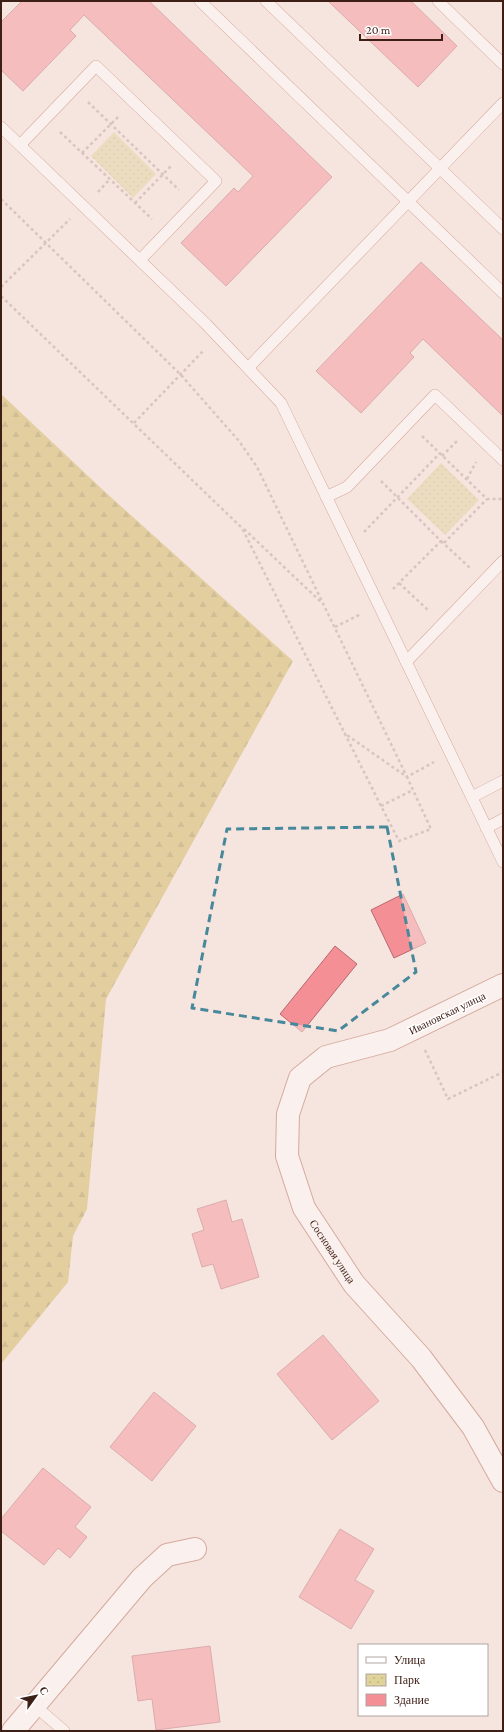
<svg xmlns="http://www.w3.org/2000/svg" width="504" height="1732" font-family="'Crimson Pro',serif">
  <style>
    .forest { fill: url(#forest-firs) }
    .park { fill: url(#park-dots) }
    .building { fill: #f38f95; stroke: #b9686d }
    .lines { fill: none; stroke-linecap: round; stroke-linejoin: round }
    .service-casing { stroke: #af644e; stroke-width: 12 }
    .minor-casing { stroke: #af644e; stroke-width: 24 }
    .path { stroke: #b7a09a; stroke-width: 2.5; stroke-dasharray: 3 3; stroke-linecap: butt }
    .service { stroke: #fff; stroke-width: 11 }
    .minor { stroke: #fff; stroke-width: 22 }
    .marked { fill: none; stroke: #47899a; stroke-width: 3; stroke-dasharray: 8 5; stroke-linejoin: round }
    .labels { text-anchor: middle; stroke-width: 3; stroke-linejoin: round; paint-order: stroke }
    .street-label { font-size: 11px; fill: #3e1f16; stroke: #fff }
  </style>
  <defs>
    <pattern id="forest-firs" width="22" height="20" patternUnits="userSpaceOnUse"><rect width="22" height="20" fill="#c9b351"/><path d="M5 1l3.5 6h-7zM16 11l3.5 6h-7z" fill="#a59142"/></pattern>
    <pattern id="park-dots" width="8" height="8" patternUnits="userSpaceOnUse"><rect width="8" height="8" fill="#e0d39a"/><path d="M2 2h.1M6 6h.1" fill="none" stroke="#c1b584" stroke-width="1.8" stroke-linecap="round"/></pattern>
  </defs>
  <rect width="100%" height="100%" fill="#f6e4df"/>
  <polygon class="forest" points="1,394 104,491 293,661 106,999 87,1209 73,1236 68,1282 1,1364"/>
  <g class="park">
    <polygon points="114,132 156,174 133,198 91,156"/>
    <polygon points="441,463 479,500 445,535 407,499"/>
  </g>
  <g class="building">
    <polygon points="22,1 149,1 332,177 226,286 181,243 234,188 238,192 253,176 84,15 70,30 76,36 23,91 1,70 1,22"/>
    <polygon points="328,1 411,1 457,46 418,87"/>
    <polygon points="421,262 503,340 503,416 423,339 410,353 414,357 361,413 316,371"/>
    <polygon points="403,894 426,943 394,958 371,910"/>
    <polygon points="335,946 357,964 302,1032 280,1014"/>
    <polygon points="226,1200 232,1222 242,1219 259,1277 221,1289 213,1264 202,1267 192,1234 204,1230 197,1209"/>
    <polygon points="323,1335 379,1401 332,1440 277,1374"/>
    <polygon points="154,1392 196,1426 152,1481 110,1447"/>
    <polygon points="43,1468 91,1507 75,1527 87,1537 70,1558 58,1548 44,1565 1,1531 1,1519"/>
    <polygon points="340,1529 374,1549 355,1580 374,1591 351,1629 299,1597"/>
    <polygon points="210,1646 220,1722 156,1730 152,1699 138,1701 132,1656"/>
  </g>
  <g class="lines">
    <defs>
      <g id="service">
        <polyline points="200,1 503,293"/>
        <polyline points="266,1 503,229"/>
        <polyline points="438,1 503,64"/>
        <polyline points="1,127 206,324 281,403 503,862"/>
        <polyline points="20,145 96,66 216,181 140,260"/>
        <polyline points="248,368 503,103"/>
        <polyline points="326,497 347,487 435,395 503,460"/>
        <polyline points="406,662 503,561"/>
        <polyline points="472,797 503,781"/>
        <polyline points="486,828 503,819"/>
        <polyline points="34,1705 64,1731"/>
      </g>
      <g id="minor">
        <path id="s1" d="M503 985 390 1040 326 1057 300 1078 288 1114 287 1156 304 1208 354 1284 421 1358 473 1427 503 1481"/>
        <polyline points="13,1731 142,1578 167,1555 195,1549"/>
      </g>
    </defs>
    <use href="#service" class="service-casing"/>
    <use href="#minor" class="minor-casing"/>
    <g class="path">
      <polyline points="1,2 2,1"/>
      <polyline points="88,102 179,190"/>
      <polyline points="60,132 152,219"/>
      <polyline points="82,153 119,116"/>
      <polyline points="98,192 110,179"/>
      <polyline points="1,199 181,375 239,441 257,467 407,777 434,762"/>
      <polyline points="135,203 171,166"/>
      <polyline points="1,287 70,219"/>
      <polyline points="1,296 242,528 381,806 399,841 431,829 407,777 344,733"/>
      <polyline points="134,423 203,351"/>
      <polyline points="422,436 487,499 503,499"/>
      <polyline points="442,456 457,441"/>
      <polyline points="467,479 476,462"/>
      <polyline points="381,481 441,541 393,589"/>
      <polyline points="244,529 322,603"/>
      <polyline points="364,532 440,453"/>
      <polyline points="441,541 470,568"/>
      <polyline points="444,543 487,499"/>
      <polyline points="399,583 428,610"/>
      <polyline points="335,627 361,614"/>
      <polyline points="381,806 413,790"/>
      <polyline points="425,1050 448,1099 503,1072"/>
    </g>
    <use href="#service" class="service"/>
    <use href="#minor" class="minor"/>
  </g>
  <path d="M0 0H504V1732H0ZM387 827 416 972 338 1031 192 1008 227 829Z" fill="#f6e4df" fill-opacity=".55" fill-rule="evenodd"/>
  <path class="marked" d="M387 827 416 972 338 1031 192 1008 227 829Z"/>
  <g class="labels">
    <g class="street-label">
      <text transform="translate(447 1013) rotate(-26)" y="4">Ивановская улица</text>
      <text dy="4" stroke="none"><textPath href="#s1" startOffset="412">Сосновая улица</textPath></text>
    </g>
  </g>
  <rect width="504" height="1732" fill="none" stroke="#3e1f16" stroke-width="4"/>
  <rect x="358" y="1644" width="130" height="72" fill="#ffffff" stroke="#b2a5a2"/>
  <rect x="366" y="1657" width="20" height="6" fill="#ffffff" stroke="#b2a5a2"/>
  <text x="394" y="1664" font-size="12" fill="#3e1f16">Улица</text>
  <rect x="366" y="1674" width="20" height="12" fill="url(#park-dots)" stroke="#b2a5a2"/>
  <text x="394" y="1684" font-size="12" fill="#3e1f16">Парк</text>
  <rect x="366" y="1694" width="20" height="12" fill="#f38f95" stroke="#b2a5a2"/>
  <text x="394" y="1704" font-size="12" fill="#3e1f16">Здание</text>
  <g transform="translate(36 1696) rotate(57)" stroke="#ffffff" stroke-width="3" paint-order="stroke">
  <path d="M0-3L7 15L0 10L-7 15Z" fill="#3e1f16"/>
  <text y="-6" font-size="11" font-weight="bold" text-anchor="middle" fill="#3e1f16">С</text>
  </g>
  <path d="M360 34v6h82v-6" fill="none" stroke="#3e1f16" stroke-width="2"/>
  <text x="366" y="34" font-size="12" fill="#3e1f16" stroke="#ffffff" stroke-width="3" paint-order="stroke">20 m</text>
</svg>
